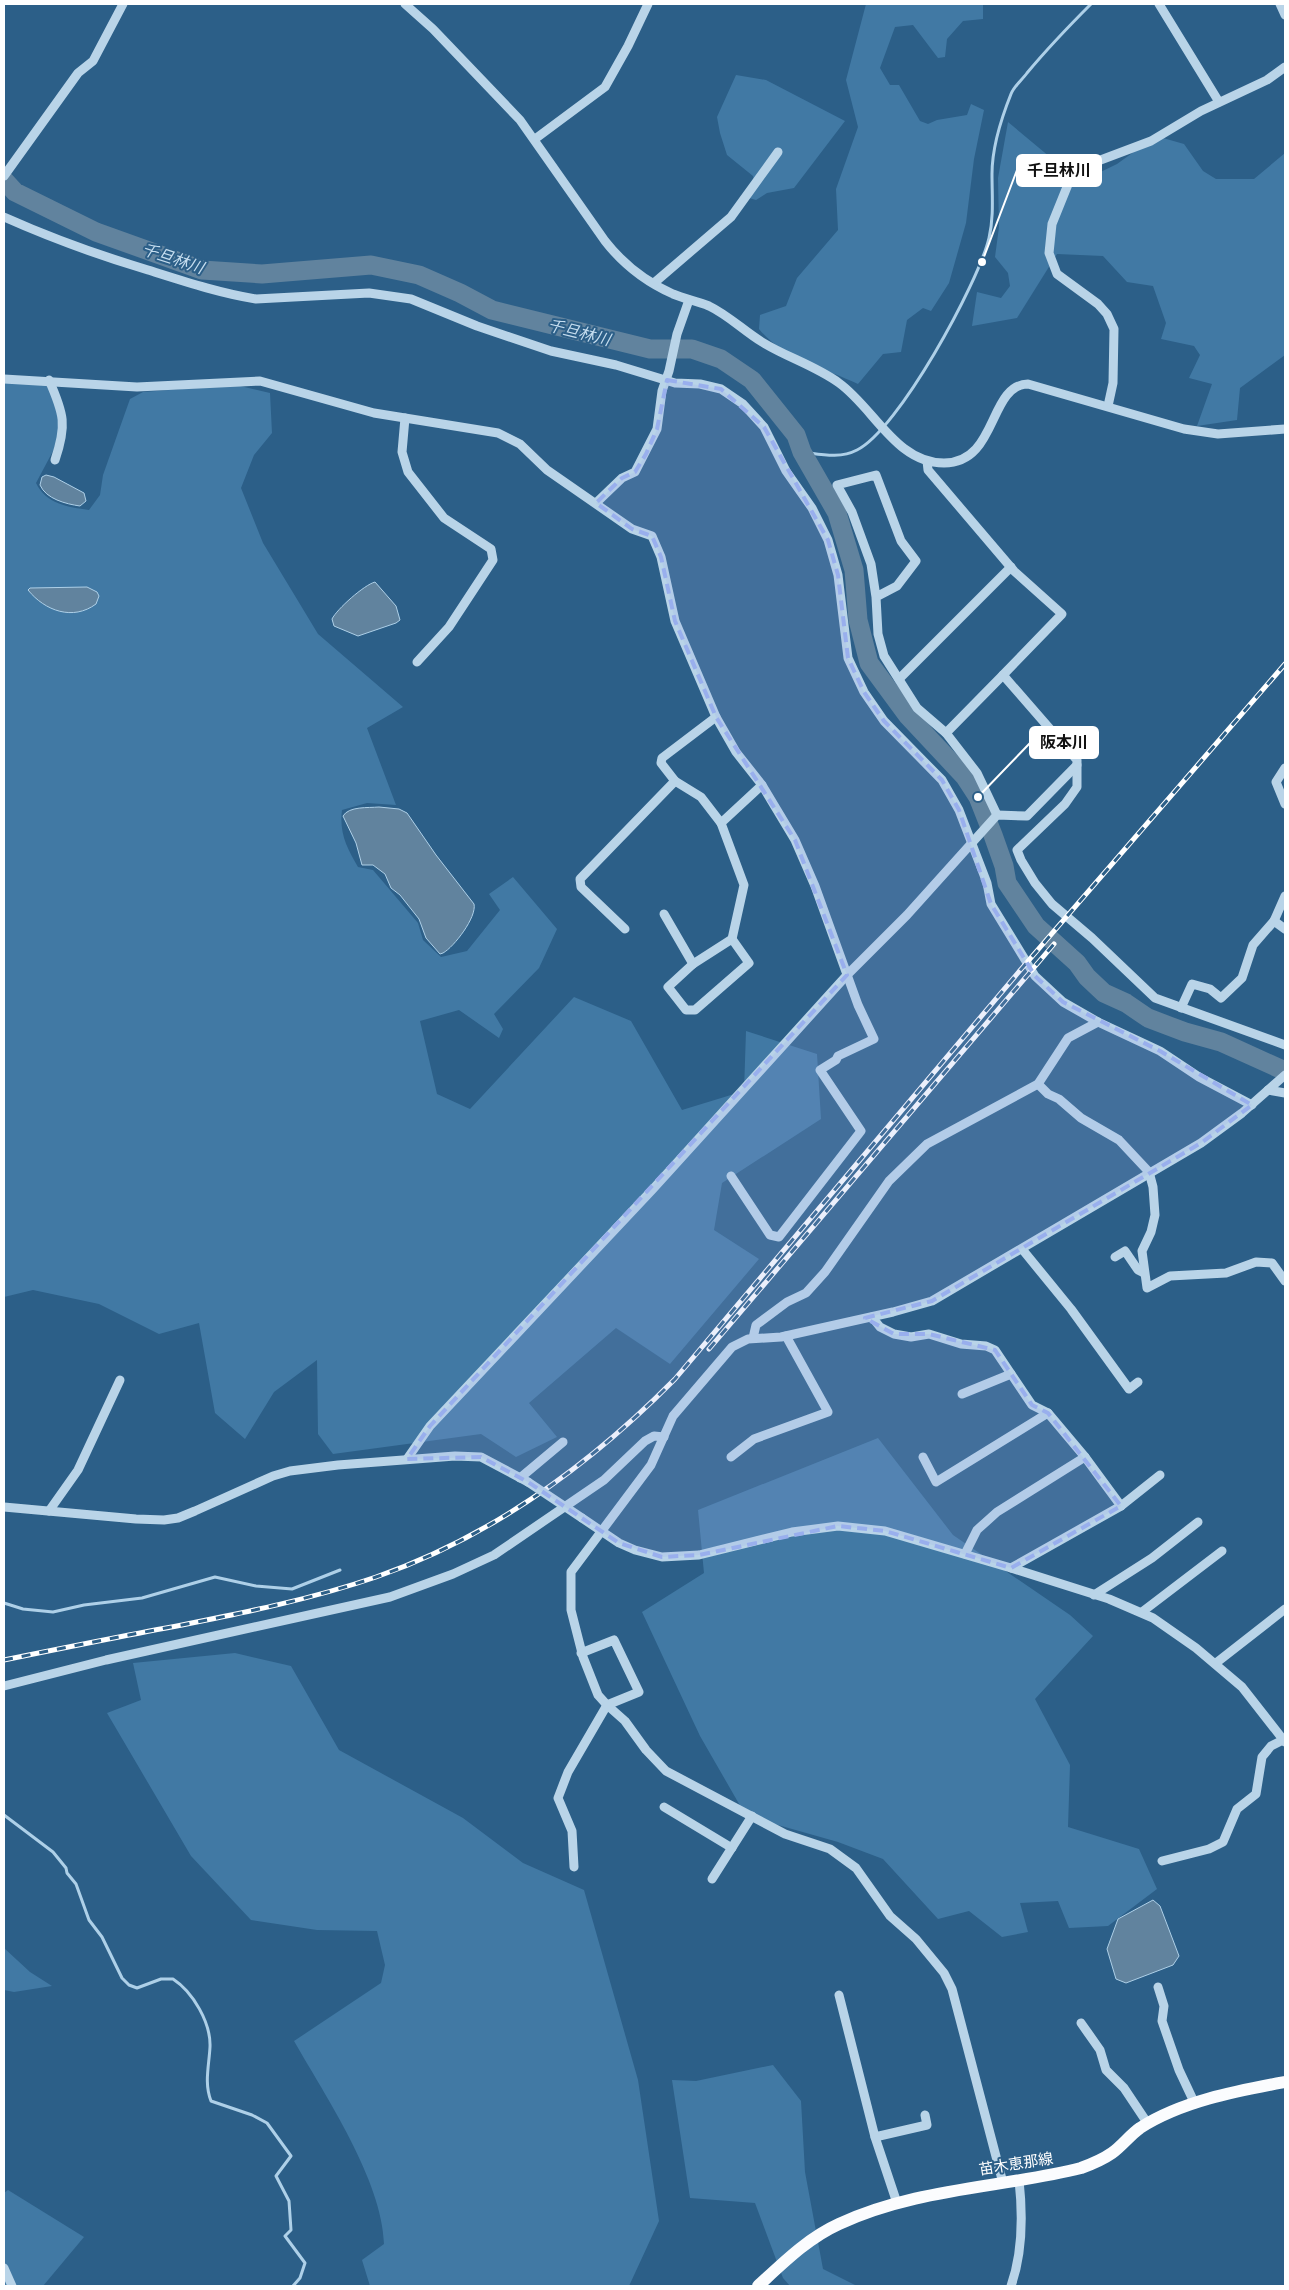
<svg xmlns="http://www.w3.org/2000/svg" width="1289" height="2290" font-family="'Space Grotesk','Noto Sans JP',sans-serif">
  <style>
    .green { fill: #4179a4 }
    .water { fill: #61839e; stroke: #aed0e8 }
    .lines { fill: none; stroke-linecap: round; stroke-linejoin: round }
    .stream { stroke: #aed0e8; stroke-width: 3 }
    .river { stroke: #61839e; stroke-width: 19 }
    .minor { stroke: #b9d4e8; stroke-width: 9 }
    .major { stroke: #fbfcfe; stroke-width: 12 }
    .rail-casing { stroke: #fff; stroke-width: 5 }
    .rail { stroke: #2c5f88; stroke-width: 3; stroke-dasharray: 9; stroke-linecap: butt }
    .minor-bridge { stroke: #b9d4e8; stroke-width: 9 }
    .marked { fill: #99afed; fill-opacity: 0.2; stroke: #99afed; stroke-width: 4; stroke-dasharray: 10 6; stroke-linejoin: round }
    .labels { text-anchor: middle; stroke-width: 4; stroke-linejoin: round; paint-order: stroke }
    .street-label { font-size: 15px; fill: #fff; stroke: #2c5f88 }
    .water-label { font-size: 16px; font-style: italic; fill: #c5ddef; stroke: #2c5f88 }
    .leader { fill: none; stroke: #fff; stroke-width: 2 }
    .callout-dot { fill: #fff; stroke: #2c5f88; stroke-width: 2 }
    .callout { fill: #fff; stroke: #fff; stroke-width: 2 }
    .callout-label { font-size: 16px; text-anchor: middle; font-weight: bold; fill: #111 }
  </style>
  <rect width="100%" height="100%" fill="#2c5f88"/>
  <g class="green">
    <path d="M866 4H983V19L963 21 947 39 945 57 938 58 913 25 895 27 880 68 890 85H899L920 121 928 124 937 120 967 115 971 104 984 110 974 159 966 223 949 283 931 311 923 308 907 320 901 352 883 354 858 384C826 369 781 357 759 329L760 315 786 306 797 278 838 230 836 189 858 127 846 80Z"/>
    <polygon points="736,75 766,80 845,121 794,188 767,193 756,200 749,198 756,189 753,176 727,155 720,133 717,117"/>
    <polygon points="1008,122 1080,182 1117,164 1156,136 1184,144 1203,171 1216,179 1254,179 1285,153 1285,355 1240,388 1237,420 1197,426 1212,384 1189,378 1200,355 1194,346 1161,339 1166,323 1153,286 1127,282 1103,256 1057,254 1017,318 972,326 977,292 1001,298 1010,286 1008,273 995,257 999,227 998,178"/>
    <path d="M4 382H48L55 399 61 436 36 483C46 504 68 507 89 510L100 495 103 475 130 399 143 392 236 385 270 393 272 433 254 455 241 488 263 543 318 634 403 707 367 728 396 805 367 803 342 810C339 833 347 848 358 867L373 870 418 923 423 940 441 957 467 951 500 910 489 894 513 877 557 929 539 968 494 1014 503 1029 499 1038 459 1010 420 1021 437 1094 470 1109 574 997 631 1021 682 1110 744 1091 746 1031 817 1054 821 1119 722 1183 714 1230 759 1259 670 1364 616 1328 529 1403 557 1437 516 1457 481 1434 333 1454 318 1434 317 1360 274 1392 245 1439 215 1413 199 1323 159 1334 99 1304 33 1290 4 1297Z"/>
    <polygon points="878,1438 953,1535 1070,1615 1093,1636 1035,1699 1070,1765 1068,1827 1139,1849 1157,1889 1108,1926 1069,1928 1058,1901 1020,1903 1028,1932 1002,1937 969,1911 938,1919 883,1859 838,1842 746,1816 700,1736 642,1612 704,1573 698,1510"/>
    <path d="M235 1653 291 1666 339 1750 463 1818 523 1863 584 1890 638 2080 659 2221 629 2286H370L362 2260 384 2244C382 2180 326 2097 294 2041L381 1983 385 1965 377 1931 317 1930 251 1920 191 1856 107 1713 141 1700 133 1663Z"/>
    <polygon points="4,1948 30,1972 52,1986 14,1992 4,1990"/>
    <polygon points="773,2065 801,2101 805,2172 823,2269 857,2286 790,2286 783,2278 755,2203 690,2198 672,2080 696,2081"/>
    <polygon points="8,2190 84,2237 43,2286 4,2286 4,2193"/>
  </g>
  <g class="water">
    <path d="M46 475 54 477 84 493 86 501 80 506C66 504 46 499 40 485L42 477Z"/>
    <path d="M375 582 396 606 400 620 396 623 358 636 334 626 332 619C337 609 364 585 375 582Z"/>
    <path d="M87 587 97 592 99 596 96 604C73 621 45 611 28 590L30 588Z"/>
    <path d="M379 807 399 809 407 813 436 855 474 904C477 917 454 947 443 953L440 954 426 938 419 919 400 895 391 888 385 874 373 865H362L356 843 343 816C349 806 368 808 379 807Z"/>
    <polygon points="1153,1900 1160,1906 1179,1956 1173,1965 1126,1983 1116,1979 1107,1949 1118,1919"/>
  </g>
  <g class="lines">
    <g class="stream">
      <path d="M802 452C820 454 840 459 857 450 898 430 978 284 989 238 994 217 992 196 992 174 992 147 1001 119 1011 94 1014 86 1022 80 1027 73 1047 49 1069 26 1091 4"/>
      <polyline points="4,1603 23,1609 53,1612 84,1605 142,1598 215,1577 256,1586 292,1589 340,1570"/>
      <path d="M4 1815 53 1852 66 1868 67 1873 76 1884 89 1920 102 1937 122 1978 129 1985 137 1988 161 1979H173C193 1992 211 2023 210 2047 209 2066 204 2083 211 2101L252 2115 267 2123 291 2156 276 2176 289 2201 291 2230 285 2236 305 2263 300 2278 293 2286"/>
    </g>
    <polyline class="river" points="4,180 15,192 96,232 202,270 262,274 371,265 419,275 460,293 492,310 650,349 692,349 721,359 752,380 796,435 802,452 837,513 854,570 858,620 869,663 908,716 965,777 978,797 993,835 1004,866 1007,883 1036,926 1077,963 1087,977 1104,993 1126,1003 1148,1018 1185,1032 1221,1042 1285,1071"/>
    <g class="minor">
      <path d="M405 4 433 29 520 120 605 241C623 264 646 282 673 294 685 299 697 301 709 306 728 315 744 331 762 342 786 357 816 366 839 383 874 408 896 463 944 463 998 463 988 385 1028 384L1184 429 1218 434 1285 429"/>
      <polyline points="1159,4 1219,102"/>
      <polyline points="1280,4 1285,15"/>
      <polyline points="535,139 605,87 628,46 648,4"/>
      <polyline points="4,176 78,73 93,61 123,4"/>
      <path d="M4 217C51 238 98 255 148 270 183 281 219 293 256 299L369 293 411 299 477 326 551 351 616 365 675 383 700 384 721 389 743 404 764 427 786 471 812 508 828 540 838 575 848 658 864 692 884 721 942 780 959 810 987 883 991 904 1035 976 1063 1002 1098 1022 1160 1051 1199 1077 1252 1105"/>
      <polyline points="654,283 731,217 778,152"/>
      <polyline points="4,379 137,387 260,381 374,413 498,433 520,444 547,470 632,529 652,536 661,557 675,621 716,717 736,752 762,785 795,840 815,886 858,1005 874,1039 838,1056 836,1060 820,1070 861,1131 779,1237 770,1235 731,1176"/>
      <path d="M49 380C64 414 67 425 55 460"/>
      <polyline points="1108,406 1113,383 1114,329 1107,314 1098,304 1057,274 1049,253 1052,224 1071,177 1082,167 1151,141 1201,111 1267,80 1285,67"/>
      <polyline points="405,418 402,452 408,472 444,518 491,549 493,560 449,627 417,662"/>
      <polyline points="927,461 928,470 1014,571 1062,614 1003,675 1077,760 1077,787 1065,804 1017,850 1021,860 1035,883 1052,904 1092,938 1155,998 1285,1045"/>
      <polyline points="596,503 622,478 635,472 657,429 662,391 669,371 677,334 689,300"/>
      <polyline points="876,597 897,586 916,561 901,541 876,475 837,485 852,512 871,564 876,597 878,634 884,656 917,708 946,733 977,773 997,815"/>
      <polyline points="899,679 1011,567"/>
      <polyline points="716,717 662,758 661,763 675,781 701,797 721,823"/>
      <polyline points="946,733 1003,675"/>
      <polyline points="1285,768 1276,782 1285,804"/>
      <polyline points="664,914 693,964"/>
      <polyline points="1274,921 1285,929"/>
      <polyline points="625,929 581,887 580,879 675,781"/>
      <polygon points="732,939 749,963 695,1010 686,1010 668,987 693,964"/>
      <polyline points="732,939 744,885 721,823 762,785"/>
      <polyline points="1181,1008 1192,984 1210,989 1221,998 1242,978 1253,945 1274,921 1285,896"/>
      <polyline points="1038,1084 1048,1094 1059,1099 1081,1118 1119,1140 1149,1172 1153,1187 1155,1215 1151,1232 1142,1251 1147,1288 1170,1276 1226,1273 1256,1262 1272,1263 1285,1281"/>
      <polyline points="1268,1090 1285,1093"/>
      <polyline points="1022,1249 1071,1309 1129,1389 1138,1382"/>
      <polyline points="1115,1257 1125,1251 1138,1270 1144,1273"/>
      <polyline points="872,1317 880,1327 894,1334 911,1337 929,1334 961,1344 986,1346 995,1350 1032,1405 1048,1413 1085,1457 1121,1506 1011,1568"/>
      <polyline points="753,1338 756,1325 787,1302 806,1293 825,1272 889,1181 927,1144 1038,1084 1068,1038 1098,1022"/>
      <polyline points="962,1394 1011,1374"/>
      <polyline points="731,1457 754,1439 828,1412 786,1336"/>
      <polyline points="923,1457 936,1482 1048,1413"/>
      <polyline points="407,1459 430,1426 653,1189 847,975 907,915 997,815 1027,816 1077,765"/>
      <polyline points="520,1478 563,1442"/>
      <polyline points="1121,1506 1160,1475"/>
      <polyline points="4,1507 136,1519 164,1520 178,1518 195,1511 273,1476 290,1471 338,1465 455,1456 481,1457 528,1482"/>
      <polyline points="49,1511 78,1470 120,1380"/>
      <polyline points="582,1518 619,1543 635,1550 662,1557 699,1555 792,1532 838,1526 885,1531 1011,1568 1109,1599 1153,1618 1196,1648 1242,1687 1285,1742"/>
      <polyline points="965,1554 977,1530 997,1512 1085,1457"/>
      <polyline points="1094,1595 1152,1558 1198,1522"/>
      <polyline points="1142,1612 1222,1551"/>
      <polyline points="1216,1663 1285,1609"/>
      <polyline points="4,1686 106,1660 390,1597 453,1574 494,1555 604,1480 645,1441 654,1436 664,1437"/>
      <polyline points="664,1807 732,1848"/>
      <polyline points="1162,1861 1209,1849 1223,1842 1237,1809 1256,1794 1262,1757 1271,1746 1285,1739"/>
      <polyline points="574,1867 572,1831 558,1798 568,1772 607,1705 639,1692 614,1640 581,1653"/>
      <polyline points="712,1879 752,1816"/>
      <polyline points="1158,1987 1164,2006 1162,2021 1179,2070 1195,2104"/>
      <polyline points="839,1995 875,2137 927,2125 925,2115"/>
      <polyline points="1081,2023 1100,2050 1106,2070 1124,2088 1148,2124"/>
      <polyline points="875,2137 897,2203"/>
      <polyline points="1003,2183 952,1989 944,1973 916,1939 890,1916 856,1868 830,1849 785,1834 666,1771 646,1750 625,1721 607,1705 598,1695 583,1657 571,1610 571,1572 651,1465 673,1416 732,1347 748,1339 781,1337 893,1312 932,1301 1201,1143 1242,1113 1285,1075"/>
      <polyline points="4,2268 12,2286"/>
      <path d="M1011 2286C1023 2252 1023 2216 1019 2180"/>
    </g>
    <path class="major" d="M758 2286C783 2263 808 2238 839 2224 916 2188 1001 2188 1081 2168 1092 2164 1102 2160 1112 2153 1122 2146 1130 2135 1140 2128 1182 2101 1237 2091 1285 2082"/>
    <defs>
      <g id="rail">
        <polyline points="709,1349 1054,944"/>
        <path d="M4 1660C63 1648 122 1636 182 1625 247 1612 312 1599 376 1577 491 1537 590 1465 675 1379L1017 974 1285 664"/>
      </g>
    </defs>
    <use href="#rail" class="rail-casing"/>
    <use href="#rail" class="rail"/>
    <polyline class="minor-bridge" points="528,1482 582,1518"/>
  </g>
  <path class="marked" d="M667 380 721 389 764 427 828 540 838 575 848 658 864 692 884 721 942 780 959 810 991 904 1035 976 1063 1002 1160 1051 1252 1105 1201 1143 932 1301 865 1318 894 1334H929L995 1350 1032 1405 1048 1413 1121 1506 1011 1568 885 1531 838 1526 699 1555 662 1557 619 1543 528 1482 481 1457 407 1459 430 1426 847 975 795 840 716 717 675 621 661 557 652 536 632 529 596 503 622 478 635 472 646 454 657 429Z"/>
  <g class="labels">
    <g class="street-label">
      <text transform="translate(1016 2164) rotate(-9)" y="5">苗木恵那線</text>
    </g>
    <g class="water-label">
      <text transform="translate(173 258) rotate(18)" y="6">千旦林川</text>
      <text transform="translate(579 332) rotate(14)" y="6">千旦林川</text>
    </g>
  </g>
  <path class="leader" d="M982 262L1017 170M978 797L1030 743"/>
  <g class="callout-dot">
    <circle cx="982" cy="262" r="5"/>
    <circle cx="978" cy="797" r="5"/>
  </g>
  <g class="callout">
    <rect x="1017" y="155" width="84" height="31" rx="5"/>
    <rect x="1030" y="727" width="68" height="31" rx="5"/>
  </g>
  <g class="callout-label">
    <text x="1059" y="176">千旦林川</text>
    <text x="1064" y="748">阪本川</text>
  </g>
  <rect width="1289" height="2290" fill="none" stroke="#ffffff" stroke-width="10"/>
</svg>
